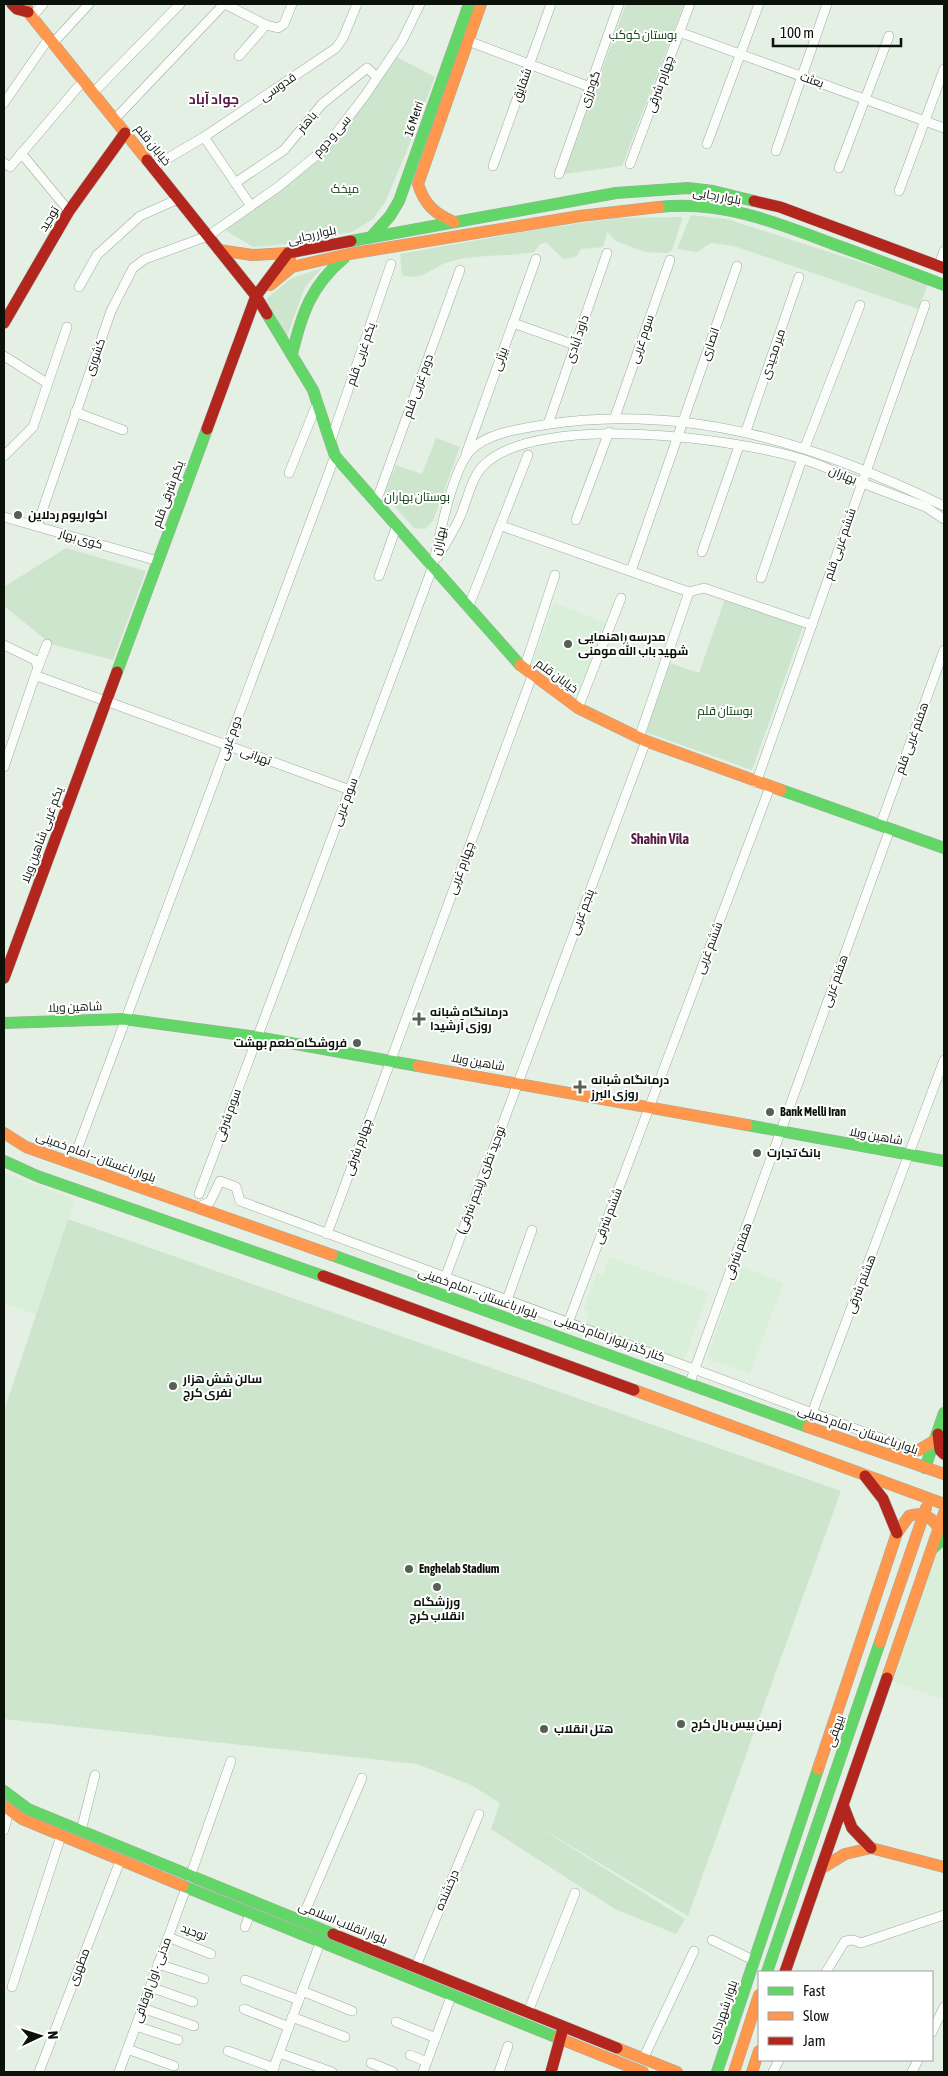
<svg xmlns="http://www.w3.org/2000/svg" width="948" height="2076" font-family="'Asap Condensed',Cairo,sans-serif">
  <style>
    .built { fill: #daefd9 }
    .green { fill: #cde5cc }
    .lines { fill: none; stroke-linecap: round; stroke-linejoin: round }
    .street-casing { stroke: #a1aaa1; stroke-width: 10 }
    .fast-casing { stroke: #a1aaa1; stroke-width: 12 }
    .slow-casing { stroke: #a1aaa1; stroke-width: 12 }
    .jam-casing { stroke: #a1aaa1; stroke-width: 12 }
    .street { stroke: #fbfdfb; stroke-width: 9 }
    .fast { stroke: #63d668; stroke-width: 11 }
    .slow { stroke: #ff974d; stroke-width: 11 }
    .jam { stroke: #b3261e; stroke-width: 11 }
    .poi-dot { fill: #566056; stroke: #fff; stroke-width: 2 }
    .labels { text-anchor: middle; stroke-width: 4; stroke-linejoin: round; paint-order: stroke }
    .park-label { font-size: 12px; fill: #003604; stroke: #fff }
    .street-label { font-size: 12px; fill: #0a120a; stroke: #fff }
    .poi-label { font-size: 12px; font-weight: bold; fill: #0a120a; stroke: #fff; text-anchor: start }
    .neighbourhood-label { font-size: 14px; font-weight: bold; fill: #571c44; stroke: #fff }
  </style>
  <rect width="100%" height="100%" fill="#e4f0e4"/>
  <g class="built">
    <polygon points="554,603 606,623 579,697 531,666"/>
    <polygon points="4,1173 75,1199 36,1315 4,1303"/>
    <polygon points="609,1257 708,1292 684,1360 585,1325 590,1312 584,1309 597,1273 603,1275"/>
    <polygon points="739,1265 783,1283 750,1374 707,1358"/>
    <polygon points="944,1545 944,1700 893,1681 936,1552"/>
  </g>
  <g class="green">
    <polygon points="626,4 684,4 622,166 564,174"/>
    <polygon points="395,56 435,77 406,153 385,202 373,219 352,232 295,243 253,247 225,230 306,170 339,136"/>
    <polygon points="691,215 727,219 928,284 918,309 734,246 711,243 697,252 677,249"/>
    <path d="M683 217 672 250 667 253 645 252 616 241 607 232 603 247 581 249 576 257 563 259 546 242 539 245 534 252C507 257 478 254 452 261 433 265 425 282 402 275L400 254 540 229 617 218Z"/>
    <polygon points="322,268 305,287 287,336 266,299 292,278"/>
    <polygon points="436,438 460,447 433,521 425,529 414,528 384,495 396,465 422,474"/>
    <polygon points="66,548 146,571 113,660 51,644 4,606 4,587"/>
    <polygon points="725,599 803,627 752,770 645,732 670,663 699,673"/>
    <polygon points="68,1219 841,1491 688,1916 534,1824 685,1919 676,1934 615,1909 491,1829 500,1803 471,1785 417,1764 4,1719 4,1411"/>
  </g>
  <g class="lines">
    <defs>
      <g id="street">
        <polyline points="225,4 266,25 278,28 284,24 292,4"/>
        <polyline points="32,17 43,4"/>
        <polyline points="679,32 944,128"/>
        <polyline points="468,41 590,87"/>
        <polyline points="53,43 89,4"/>
        <polyline points="239,56 266,25"/>
        <polyline points="93,93 180,4"/>
        <polyline points="4,103 49,38"/>
        <polyline points="114,120 224,4"/>
        <polyline points="204,137 251,206"/>
        <polyline points="707,144 759,4"/>
        <polyline points="776,151 827,4"/>
        <polyline points="21,153 69,211"/>
        <polyline points="4,163 10,167 83,81"/>
        <polyline points="630,164 690,4"/>
        <polyline points="493,166 551,4"/>
        <polyline points="153,167 204,137 336,48 343,38 357,4"/>
        <polyline points="839,168 889,36"/>
        <polyline points="559,174 619,4"/>
        <polyline points="235,183 284,150 322,104 367,68 377,77"/>
        <polyline points="899,191 944,69"/>
        <polyline points="939,266 944,251"/>
        <polyline points="79,287 97,255 140,216 178,199"/>
        <polyline points="513,323 575,345"/>
        <polyline points="4,356 47,383"/>
        <polyline points="75,412 123,430"/>
        <polyline points="615,417 670,260"/>
        <polyline points="548,424 607,253"/>
        <polyline points="746,431 799,277"/>
        <polyline points="330,443 391,264"/>
        <polyline points="805,447 860,305"/>
        <polyline points="466,454 536,259"/>
        <polyline points="4,456 33,427 67,327"/>
        <polyline points="289,473 318,401"/>
        <polyline points="376,502 460,270"/>
        <polyline points="4,517 158,561"/>
        <polyline points="576,520 609,432"/>
        <polyline points="37,526 111,311 133,268 145,259 208,236 278,187 323,150 364,97 402,41 420,4"/>
        <polyline points="502,526 689,592 704,588 812,625"/>
        <polyline points="702,552 739,446"/>
        <path d="M438 557C445 544 454 531 460 517 468 499 471 476 486 463 543 413 734 438 802 459 820 464 837 473 855 480 878 489 902 498 926 507L944 519"/>
        <polyline points="631,571 737,266"/>
        <polyline points="379,576 397,525"/>
        <polyline points="761,578 802,459"/>
        <polyline points="468,608 528,455"/>
        <polyline points="4,645 35,660 38,667 4,767"/>
        <polyline points="38,667 47,644"/>
        <polyline points="524,669 555,575"/>
        <polyline points="37,676 350,790"/>
        <polyline points="578,708 621,598"/>
        <polyline points="639,738 689,592"/>
        <polyline points="756,783 925,305"/>
        <polyline points="880,826 944,650"/>
        <polyline points="77,1150 335,456"/>
        <path d="M199 1194 433 566C439 538 452 471 470 451 486 433 520 429 543 425 686 402 816 444 944 506"/>
        <polyline points="198,1207 210,1202 220,1181 236,1187 240,1201 910,1449"/>
        <polyline points="327,1234 532,676"/>
        <polyline points="445,1278 646,741"/>
        <polyline points="507,1300 532,1230"/>
        <polyline points="568,1323 770,787"/>
        <polyline points="689,1385 890,829"/>
        <polyline points="812,1413 944,1060"/>
        <polyline points="4,1830 9,1811"/>
        <polyline points="81,1831 95,1775"/>
        <polyline points="190,1877 231,1761"/>
        <polyline points="301,1921 362,1778"/>
        <polyline points="245,1927 250,1914"/>
        <polyline points="168,1937 211,1954"/>
        <polyline points="712,1940 755,1961"/>
        <polyline points="158,1964 204,1979"/>
        <polyline points="416,1966 479,1814"/>
        <polyline points="826,1972 845,1941 853,1940 861,1943 944,1915"/>
        <polyline points="245,1980 299,2000"/>
        <polyline points="12,1987 61,1836"/>
        <polyline points="150,1987 193,2002"/>
        <polyline points="302,1991 352,2011"/>
        <polyline points="142,2008 194,2026"/>
        <polyline points="244,2009 289,2027"/>
        <polyline points="528,2012 575,1893"/>
        <polyline points="292,2017 345,2037"/>
        <polyline points="396,2022 436,2038"/>
        <polyline points="136,2026 178,2040"/>
        <polyline points="932,2032 944,2007"/>
        <polyline points="127,2049 174,2066"/>
        <polyline points="228,2051 274,2068"/>
        <polyline points="279,2053 332,2072"/>
        <polyline points="410,2055 427,2062"/>
        <polyline points="643,2059 694,1951"/>
        <polyline points="371,2063 393,2072"/>
        <polyline points="39,2072 120,1861"/>
        <polyline points="119,2072 186,1888"/>
        <polyline points="272,2072 320,1943"/>
        <polyline points="423,2072 452,1994"/>
        <polyline points="499,2072 508,2046"/>
        <polyline points="773,2072 779,2060"/>
        <polyline points="912,2072 918,2060"/>
      </g>
      <g id="fast">
        <path d="M659 207C720 200 776 222 833 244 870 257 907 271 944 285"/>
        <polyline points="372,236 390,216 399,201 469,4"/>
        <polyline points="351,241 616,193 688,188 713,191 754,201"/>
        <polyline points="267,314 313,390 335,456 520,665"/>
        <path d="M292 354C302 313 311 286 344 258"/>
        <polyline points="117,672 207,429"/>
        <polyline points="781,790 944,848"/>
        <polyline points="4,1023 124,1019 257,1037 418,1066"/>
        <polyline points="747,1125 944,1161"/>
        <polyline points="4,1161 37,1176 323,1276"/>
        <polyline points="332,1255 808,1427"/>
        <polyline points="925,1468 944,1413"/>
        <polyline points="932,1549 944,1538"/>
        <polyline points="4,1791 28,1809 333,1934"/>
        <polyline points="183,1886 558,2038"/>
        <polyline points="767,1972 880,1642"/>
        <polyline points="717,2072 818,1769"/>
      </g>
      <g id="slow">
        <polyline points="26,4 28,12 147,160"/>
        <path d="M454 222C435 214 424 204 418 184L481 4"/>
        <polyline points="219,250 252,255 288,253 290,258"/>
        <polyline points="270,285 292,267 349,254 580,216 659,207"/>
        <polyline points="520,665 578,708 646,741 781,790"/>
        <polyline points="418,1066 747,1125"/>
        <polyline points="4,1133 26,1147 332,1255"/>
        <polyline points="634,1390 944,1504"/>
        <polyline points="808,1427 944,1474"/>
        <polyline points="891,1454 919,1450 934,1441"/>
        <polyline points="880,1642 926,1508"/>
        <polyline points="887,1678 944,1513"/>
        <path d="M818 1769 897 1533 909 1516C923 1511 932 1517 939 1529"/>
        <polyline points="4,1806 22,1819 183,1886"/>
        <polyline points="822,1868 845,1854 871,1848 944,1867"/>
        <polyline points="558,2038 643,2072"/>
        <polyline points="617,2048 677,2072"/>
        <polyline points="734,2072 759,1995"/>
        <polyline points="752,2072 759,2051"/>
      </g>
      <g id="jam">
        <polyline points="12,4 17,9 28,12"/>
        <polyline points="147,160 256,296 267,314"/>
        <polyline points="754,201 780,207 944,268"/>
        <polyline points="4,323 69,211 125,133"/>
        <polyline points="207,429 256,296 288,253 351,241"/>
        <polyline points="4,978 117,672"/>
        <polyline points="323,1276 634,1390"/>
        <polyline points="938,1434 940,1450 944,1454"/>
        <polyline points="865,1476 883,1499 897,1533"/>
        <polyline points="843,1805 852,1828 871,1848"/>
        <polyline points="333,1934 617,2048"/>
        <polyline points="785,1972 887,1678"/>
        <polyline points="551,2072 562,2032"/>
      </g>
    </defs>
    <use href="#street" class="street-casing"/>
    <use href="#fast" class="fast-casing"/>
    <use href="#slow" class="slow-casing"/>
    <use href="#jam" class="jam-casing"/>
    <use href="#street" class="street"/>
    <use href="#fast" class="fast"/>
    <use href="#slow" class="slow"/>
    <use href="#jam" class="jam"/>
  </g>
  <g class="poi-dot">
    <circle cx="18" cy="515" r="5"/>
    <circle cx="568" cy="644" r="5"/>
    <path d="M416.5 1011.5h5v5h5v5h-5v5h-5v-5h-5v-5h5z"/>
    <circle cx="357" cy="1043" r="5"/>
    <path d="M577.5 1079.5h5v5h5v5h-5v5h-5v-5h-5v-5h5z"/>
    <circle cx="770" cy="1112" r="5"/>
    <circle cx="757" cy="1153" r="5"/>
    <circle cx="173" cy="1386" r="5"/>
    <circle cx="409" cy="1569" r="5"/>
    <circle cx="437" cy="1587" r="5"/>
    <circle cx="681" cy="1724" r="5"/>
    <circle cx="544" cy="1729" r="5"/>
  </g>
  <g class="labels">
    <g class="park-label">
      <text x="643" y="39">بوستان کوکب</text>
      <text x="345" y="193">میخک</text>
      <text x="417" y="501">بوستان بهاران</text>
      <text x="725" y="715">بوستان قلم</text>
    </g>
    <g class="street-label">
      <text transform="translate(812 80) rotate(20)" y="4">بعثت</text>
      <text transform="translate(660 84) rotate(-70)" y="4">چهارم شرقی</text>
      <text transform="translate(522 85) rotate(-70)" y="4">شقایق</text>
      <text transform="translate(278 87) rotate(-34)" y="4">قدوسی</text>
      <text transform="translate(590 89) rotate(-70)" y="4">گودرزی</text>
      <text transform="translate(414 119) rotate(-71)" y="4">16 Metri</text>
      <text transform="translate(307 122) rotate(-50)" y="4">باهنر</text>
      <text transform="translate(332 136) rotate(-49)" y="4">سی و دوم</text>
      <text transform="translate(153 145) rotate(51)" y="4">خیابان قلم</text>
      <text transform="translate(717 196) rotate(10)" y="4">بلوار رجایی</text>
      <text transform="translate(49 219) rotate(-59)" y="4">توحید</text>
      <text transform="translate(312 235) rotate(-13)" y="4">بلوار رجایی</text>
      <text transform="translate(577 339) rotate(-71)" y="4">داود آبادی</text>
      <text transform="translate(642 339) rotate(-71)" y="4">سوم غربی</text>
      <text transform="translate(710 344) rotate(-71)" y="4">انصاری</text>
      <text transform="translate(361 354) rotate(-71)" y="4">یکم غربی قلم</text>
      <text transform="translate(773 354) rotate(-71)" y="4">میر مجیدی</text>
      <text transform="translate(95 357) rotate(-70)" y="4">کشوری</text>
      <text transform="translate(500 359) rotate(-70)" y="4">بیژنی</text>
      <text transform="translate(418 386) rotate(-70)" y="4">دوم غربی قلم</text>
      <text transform="translate(843 475) rotate(22)" y="4">بهاران</text>
      <text transform="translate(168 494) rotate(-70)" y="4">یکم شرقی قلم</text>
      <text transform="translate(81 539) rotate(16)" y="4">کوی بهار</text>
      <text transform="translate(439 541) rotate(-78)" y="4">بهاران</text>
      <text transform="translate(840 544) rotate(-71)" y="4">ششم غربی قلم</text>
      <text transform="translate(557 676) rotate(36)" y="4">خیابان قلم</text>
      <text transform="translate(230 738) rotate(-70)" y="4">دوم غربی</text>
      <text transform="translate(912 738) rotate(-70)" y="4">هفتم غربی قلم</text>
      <text transform="translate(256 756) rotate(20)" y="4">تهرانی</text>
      <text transform="translate(345 802) rotate(-69)" y="4">سوم غربی</text>
      <text transform="translate(42 835) rotate(-70)" y="4">یکم غربی شاهین ویلا</text>
      <text transform="translate(461 868) rotate(-70)" y="4">چهارم غربی</text>
      <text transform="translate(582 912) rotate(-69)" y="4">پنجم غربی</text>
      <text transform="translate(709 948) rotate(-69)" y="4">ششم غربی</text>
      <text transform="translate(835 981) rotate(-70)" y="4">هفتم غربی</text>
      <text transform="translate(75 1007) rotate(-2)" y="4">شاهین ویلا</text>
      <text transform="translate(478 1062) rotate(10)" y="4">شاهین ویلا</text>
      <text transform="translate(228 1115) rotate(-70)" y="4">سوم شرقی</text>
      <text transform="translate(876 1136) rotate(10)" y="4">شاهین ویلا</text>
      <text transform="translate(358 1147) rotate(-70)" y="4">چهارم شرقی</text>
      <text transform="translate(96 1157) rotate(20)" y="4">بلوار باغستان -- امام خمینی</text>
      <text transform="translate(481 1180) rotate(-69)" y="4">توحید نظری (پنجم شرقی)</text>
      <text transform="translate(608 1216) rotate(-69)" y="4">ششم شرقی</text>
      <text transform="translate(738 1251) rotate(-70)" y="4">هفتم شرقی</text>
      <text transform="translate(861 1284) rotate(-69)" y="4">هشتم شرقی</text>
      <text transform="translate(478 1293) rotate(20)" y="4">بلوار باغستان -- امام خمینی</text>
      <text transform="translate(610 1338) rotate(20)" y="4">کنار گذر بلوار امام خمینی</text>
      <text transform="translate(858 1430) rotate(19)" y="4">بلوار باغستان -- امام خمینی</text>
      <text transform="translate(835 1731) rotate(-71)" y="4">بیهقی</text>
      <text transform="translate(447 1890) rotate(-67)" y="4">درخشنده</text>
      <text transform="translate(343 1923) rotate(22)" y="4">بلوار انقلاب اسلامی</text>
      <text transform="translate(194 1932) rotate(21)" y="4">توحید</text>
      <text transform="translate(79 1967) rotate(-69)" y="4">مطهری</text>
      <text transform="translate(152 1980) rotate(-70)" y="4">مدنی - اول اوقافی</text>
      <text transform="translate(723 2012) rotate(-71)" y="4">بلوار شهرداری</text>
    </g>
    <g class="poi-label">
      <text x="28" y="519">اکواریوم ردلاین</text>
      <text x="578" y="641">مدرسه راهنمایی<tspan x="578" dy="14">شهید باب الله مومنی</tspan></text>
      <text x="430" y="1016">درمانگاه شبانه<tspan x="430" dy="14">روزی آرشیدا</tspan></text>
      <text x="347" y="1047" text-anchor="end">فروشگاه طعم بهشت</text>
      <text x="591" y="1084">درمانگاه شبانه<tspan x="591" dy="14">روزی البرز</tspan></text>
      <text x="780" y="1116">Bank Melli Iran</text>
      <text x="767" y="1157">بانک تجارت</text>
      <text x="183" y="1383">سالن شش هزار<tspan x="183" dy="14">نفری کرج</tspan></text>
      <text x="419" y="1573">Enghelab Stadium</text>
      <text x="437" y="1606" text-anchor="middle">ورزشگاه<tspan x="437" dy="14">انقلاب کرج</tspan></text>
      <text x="691" y="1728">زمین بیس بال کرج</text>
      <text x="554" y="1733">هتل انقلاب</text>
    </g>
    <g class="neighbourhood-label">
      <text x="214" y="104">جواد آباد</text>
      <text x="660" y="844">Shahin Vila</text>
    </g>
  </g>
  <rect width="948" height="2076" fill="none" stroke="#0a120a" stroke-width="10"/>
  <rect x="758" y="1971" width="175" height="90" fill="#ffffff" stroke="#9da09d"/>
  <rect x="768" y="1987" width="25" height="8" fill="#63d668" stroke="#9da09d"/>
  <text x="803" y="1996" font-size="15" fill="#0a120a">Fast</text>
  <rect x="768" y="2012" width="25" height="8" fill="#ff974d" stroke="#9da09d"/>
  <text x="803" y="2021" font-size="15" fill="#0a120a">Slow</text>
  <rect x="768" y="2037" width="25" height="8" fill="#b3261e" stroke="#9da09d"/>
  <text x="803" y="2046" font-size="15" fill="#0a120a">Jam</text>
  <g transform="translate(40 2036) rotate(86)" stroke="#ffffff" stroke-width="4" paint-order="stroke">
  <path d="M0-4L9 19L0 12L-9 19Z" fill="#0a120a"/>
  <text y="-8" font-size="14" font-weight="bold" text-anchor="middle" fill="#0a120a">N</text>
  </g>
  <path d="M773 38v8h128v-8" fill="none" stroke="#0a120a" stroke-width="2.5"/>
  <text x="780" y="38" font-size="15" fill="#0a120a" stroke="#ffffff" stroke-width="4" paint-order="stroke">100 m</text>
</svg>
